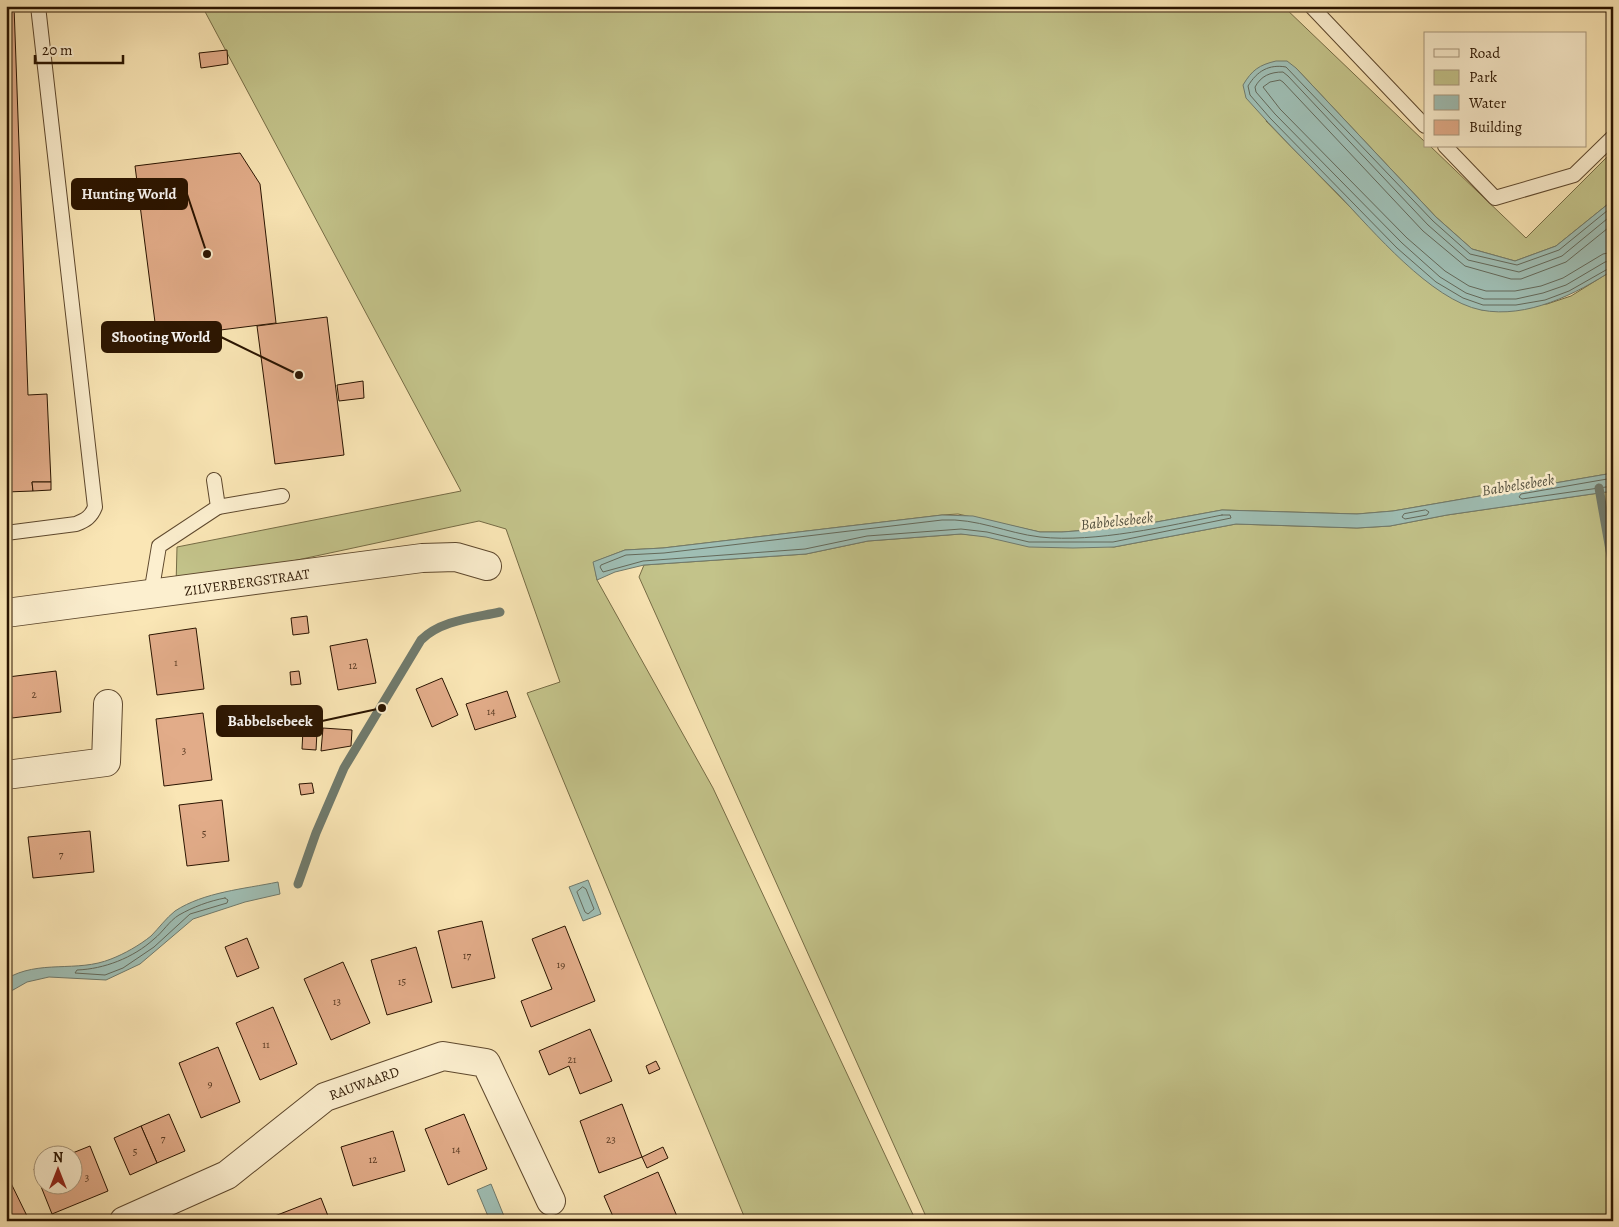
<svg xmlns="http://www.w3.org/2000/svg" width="1619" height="1227" font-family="Alegreya,serif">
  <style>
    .green { fill: #c3c38a; stroke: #766c45 }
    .water { fill: #9fbeb4; stroke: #707a6c }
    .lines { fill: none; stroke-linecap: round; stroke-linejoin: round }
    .shore { stroke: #64695a; stroke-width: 1 }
    .stream { stroke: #707a6c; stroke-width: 9 }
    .building { fill: #e2ac89; stroke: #2a1400 }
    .service-casing { stroke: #5e482d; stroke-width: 16 }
    .minor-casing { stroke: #5e482d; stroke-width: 30 }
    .service { stroke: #fcefcf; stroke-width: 14 }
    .minor { stroke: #fcefcf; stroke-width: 28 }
    .labels { text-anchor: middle; stroke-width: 5; stroke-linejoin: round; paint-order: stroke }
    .number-label { font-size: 11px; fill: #583a22 }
    .street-label { font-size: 14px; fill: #2a1400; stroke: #fcefcf }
    .water-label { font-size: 15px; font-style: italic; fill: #53503f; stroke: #fcefcf }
    .leader { fill: none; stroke: #2a1400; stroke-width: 2 }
    .callout-dot { fill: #2a1400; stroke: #fcefcf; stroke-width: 2 }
    .callout { fill: #2a1400; stroke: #2a1400; stroke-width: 2 }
    .callout-label { font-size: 15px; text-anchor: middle; font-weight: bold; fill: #fff }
  </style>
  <rect width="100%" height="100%" fill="#fae6b5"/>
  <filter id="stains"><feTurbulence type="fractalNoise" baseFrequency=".004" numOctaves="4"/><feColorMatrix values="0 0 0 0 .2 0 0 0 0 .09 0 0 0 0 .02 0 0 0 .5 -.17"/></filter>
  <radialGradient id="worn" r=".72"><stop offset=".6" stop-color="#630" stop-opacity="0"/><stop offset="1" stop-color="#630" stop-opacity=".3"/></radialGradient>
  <g class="green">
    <polygon points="202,6 1283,6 1425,142 1425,146 1430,146 1526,238 1613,151 1613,200 1556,246 1515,261 1472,249 1436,217 1296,68 1266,121 1394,252 1433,286 1482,310 1547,304 1571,296 1613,270 1613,473 1393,511 1357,514 1222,510 1129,527 1062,532 1040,532 958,514 942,515 663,548 625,550 594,562 597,580 713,788 916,1221 746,1221 527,693 560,682 506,529 479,521 176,586 177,547 461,491"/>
    <polygon points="1613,491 1613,1221 928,1221 639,577 644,565 806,554 868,541 961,534 1114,547 1236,524 1357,528 1390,526 1447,515"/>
  </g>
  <g class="water">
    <path d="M1276 61H1287L1296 68 1436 217 1472 249 1515 261 1556 246 1613 200V270C1576 294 1527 319 1481 310 1431 300 1373 231 1338 194 1307 163 1275 131 1246 98L1243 85C1252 70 1259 65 1276 61Z"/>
    <polygon points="1613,473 1613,491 1447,515 1390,526 1357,528 1236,524 1114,547 1073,548 1029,547 986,537 961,534 868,541 806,554 644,565 615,572 597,580 593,562 625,550 663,548 942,515 973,516 1040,532 1062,532 1129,527 1222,510 1357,514 1393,511"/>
    <polygon points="588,880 601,914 583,921 569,887"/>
    <path d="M278 882 280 894 245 902 193 919 140 964 106 980 49 977 27 982 6 994V979C39 959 77 973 111 959 124 954 140 945 151 936 159 928 166 918 175 911 204 892 244 889 278 882Z"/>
    <polygon points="491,1184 506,1221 490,1221 477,1190"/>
  </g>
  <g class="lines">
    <g class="shore">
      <path d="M1613 206 1559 250 1517 265 1470 254 1433 221 1286 67C1269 64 1257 71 1248 86L1250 95 1270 118 1397 248 1436 282 1463 298 1483 305H1516L1545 300 1569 291 1613 266"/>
      <path d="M1613 214 1562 256 1519 272 1468 260 1428 225 1288 76 1283 72C1270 72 1261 76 1255 87L1256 92 1275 114 1402 243 1440 277 1466 293 1484 299H1516L1543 293 1566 285 1605 262 1613 260"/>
      <polyline points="1613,224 1566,262 1521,279 1511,279 1465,266 1423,231 1283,82 1280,80 1270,82 1263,87 1280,109 1407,238 1445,271 1469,286 1486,291 1515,291 1541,286 1563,278 1603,254 1613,252"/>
      <polyline points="1613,478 1521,494 1519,497 1522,499 1613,486"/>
      <polygon points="1426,510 1429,512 1427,515 1405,519 1402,517 1404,514"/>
      <path d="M1222 515H1230L1231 518 1113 542H1029L987 532 961 529 867 536 805 549 643 561 603 572 600 567 601 565 626 555 664 553 942 520C977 518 1006 533 1040 537 1096 543 1167 526 1222 515Z"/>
      <polygon points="583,887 586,889 594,909 588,914 585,912 577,892"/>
      <path d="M225 898 228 900 227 903 190 914 154 947 123 968 105 975 75 973 77 970C104 969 133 958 154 939 163 932 169 921 179 915 193 907 209 901 225 898Z"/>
    </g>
    <g class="stream">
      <polyline points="1599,488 1613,567"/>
      <path d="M298 884 316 833 344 768 421 640C441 620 474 618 500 612"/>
    </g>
  </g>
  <g class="building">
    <polygon points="6,6 14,6 28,395 47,394 51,482 32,482 33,491 6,492"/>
    <polygon points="227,50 228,64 201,68 199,53"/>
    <polygon points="240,153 260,184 276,323 157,338 135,166"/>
    <polygon points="327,317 344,455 275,464 257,326"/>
    <polygon points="363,381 364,398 339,401 337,385"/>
    <polygon points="32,482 51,482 51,490 33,491"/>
    <polygon points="307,616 309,633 293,635 291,618"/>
    <polygon points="196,628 204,689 157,695 149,635"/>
    <polygon points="367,639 376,683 338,690 330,646"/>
    <polygon points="56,671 61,712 12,718 8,677"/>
    <polygon points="299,671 301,684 291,685 290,672"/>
    <polygon points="442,678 458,715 432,727 416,689"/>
    <polygon points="507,691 516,717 475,730 466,704"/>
    <polygon points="203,713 212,780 164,786 156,719"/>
    <polygon points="323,728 352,730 351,746 321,751"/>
    <polygon points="303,730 317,732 316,750 302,749"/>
    <polygon points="312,783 314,793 301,795 299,784"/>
    <polygon points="222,800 229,861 187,866 179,805"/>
    <polygon points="6,825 10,868 6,868"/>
    <polygon points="90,831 94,872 33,878 28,837"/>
    <polygon points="482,921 495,978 452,988 438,931"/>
    <polygon points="565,926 595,1001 531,1027 521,1001 552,989 532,939"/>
    <polygon points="247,938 259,968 237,977 225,947"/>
    <polygon points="416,947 432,1002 387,1015 371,960"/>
    <polygon points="343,962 370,1023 331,1040 304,979"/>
    <polygon points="273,1007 297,1064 260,1080 236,1023"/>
    <polygon points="590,1029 612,1081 580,1094 569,1066 549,1075 539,1051"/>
    <polygon points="218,1047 240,1102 201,1118 179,1063"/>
    <polygon points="656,1061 660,1069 649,1074 646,1066"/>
    <polygon points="622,1104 642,1157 599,1173 580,1121"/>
    <polygon points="169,1114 185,1151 157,1163 141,1126"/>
    <polygon points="464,1114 487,1169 448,1185 425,1129"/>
    <polygon points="141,1126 157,1163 130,1175 114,1138"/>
    <polygon points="393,1131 405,1171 353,1186 341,1147"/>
    <polygon points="90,1146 108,1191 52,1214 34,1169 42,1165 42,1184 72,1184 72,1154 70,1154"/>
    <polygon points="663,1147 668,1158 647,1168 642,1157"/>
    <polygon points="658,1172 679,1221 615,1221 604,1196"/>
    <polygon points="6,1173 28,1218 21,1221 6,1221"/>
    <polygon points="321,1198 330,1221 268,1221 267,1219"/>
  </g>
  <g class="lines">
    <defs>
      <g id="service">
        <polyline points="1311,6 1425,126"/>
        <polyline points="1445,146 1495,198 1574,175 1613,137"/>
        <polyline points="218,507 282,496"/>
        <path d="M6 533 76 524C86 520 91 517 95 507L38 6"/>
        <polyline points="151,594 159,546 218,507 214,480"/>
      </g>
      <g id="minor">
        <polyline points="6,613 422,558 456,557 487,566"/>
        <polyline points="6,775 106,762 108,704"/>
        <polyline points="124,1221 227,1175 325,1097 443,1056 486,1063 551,1201"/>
      </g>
    </defs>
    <use href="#service" class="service-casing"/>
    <use href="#minor" class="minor-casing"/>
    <use href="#service" class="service"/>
    <use href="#minor" class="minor"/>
  </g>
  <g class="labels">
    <g class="number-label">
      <text x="176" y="666">1</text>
      <text x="353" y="669">12</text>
      <text x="34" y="698">2</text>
      <text x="491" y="715">14</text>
      <text x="184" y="754">3</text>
      <text x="204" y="837">5</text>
      <text x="61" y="858">7</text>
      <text x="467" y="959">17</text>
      <text x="561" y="968">19</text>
      <text x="402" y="985">15</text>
      <text x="337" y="1005">13</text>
      <text x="266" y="1048">11</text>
      <text x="572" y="1063">21</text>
      <text x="210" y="1087">9</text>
      <text x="163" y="1142">7</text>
      <text x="611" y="1143">23</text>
      <text x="456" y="1153">14</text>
      <text x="135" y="1155">5</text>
      <text x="373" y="1163">12</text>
      <text x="87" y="1181">3</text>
    </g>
    <g class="street-label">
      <text transform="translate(247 582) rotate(-8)" y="5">ZILVERBERGSTRAAT</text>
      <text transform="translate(364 1083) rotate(-20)" y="5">RAUWAARD</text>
    </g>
    <g class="water-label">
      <text transform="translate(1518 485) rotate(-9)" y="5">Babbelsebeek</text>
      <text transform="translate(1117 521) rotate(-6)" y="5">Babbelsebeek</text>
    </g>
  </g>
  <path class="leader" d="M207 254L187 194M299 375L221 337M382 708L322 721"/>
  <g class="callout-dot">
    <circle cx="207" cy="254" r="5"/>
    <circle cx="299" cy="375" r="5"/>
    <circle cx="382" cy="708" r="5"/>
  </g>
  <g class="callout">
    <rect x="72" y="179" width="115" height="30" rx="5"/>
    <rect x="102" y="322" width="119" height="30" rx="5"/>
    <rect x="217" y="706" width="105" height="30" rx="5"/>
  </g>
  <g class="callout-label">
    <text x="129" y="199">Hunting World</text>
    <text x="161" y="342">Shooting World</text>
    <text x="270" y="726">Babbelsebeek</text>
  </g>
  <rect width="1619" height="1227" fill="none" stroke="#fae6b5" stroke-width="25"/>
  <rect x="8" y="8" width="1604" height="1212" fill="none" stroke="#2a1400" stroke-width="2.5"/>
  <rect x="12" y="12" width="1594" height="1202" fill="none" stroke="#2a1400"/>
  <rect x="1424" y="32" width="162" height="115" fill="#fcefcf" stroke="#a8977c"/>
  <rect x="1434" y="49" width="25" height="8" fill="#fcefcf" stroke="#a8977c"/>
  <text x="1469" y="58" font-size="15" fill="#2a1400">Road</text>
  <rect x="1434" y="70" width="25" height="15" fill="#c3c38a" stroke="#a8977c"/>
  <text x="1469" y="82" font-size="15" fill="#2a1400">Park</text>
  <rect x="1434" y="95" width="25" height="15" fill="#9fbeb4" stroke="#a8977c"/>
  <text x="1469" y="108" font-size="15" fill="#2a1400">Water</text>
  <rect x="1434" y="120" width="25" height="15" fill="#e2ac89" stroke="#a8977c"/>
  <text x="1469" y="132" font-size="15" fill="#2a1400">Building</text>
  <g transform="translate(58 1170)"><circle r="24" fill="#fcefcf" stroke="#a8977c"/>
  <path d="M0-4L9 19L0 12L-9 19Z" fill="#8f2418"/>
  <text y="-8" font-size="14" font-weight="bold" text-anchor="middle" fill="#2a1400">N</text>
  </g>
  <path d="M35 55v8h88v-8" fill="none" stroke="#2a1400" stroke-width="2.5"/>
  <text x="42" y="55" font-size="15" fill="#2a1400" stroke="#fcefcf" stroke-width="4" paint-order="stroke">20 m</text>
  <rect width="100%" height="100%" filter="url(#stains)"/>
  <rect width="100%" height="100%" fill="url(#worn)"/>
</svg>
